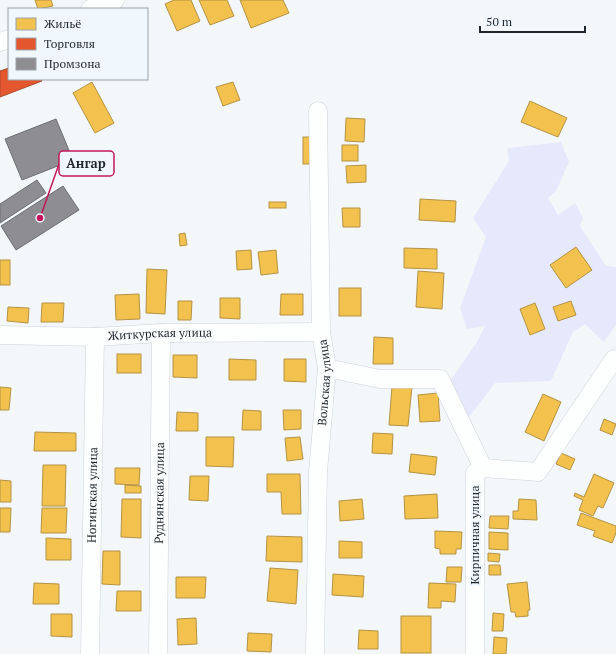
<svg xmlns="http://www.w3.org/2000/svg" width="616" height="654" font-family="'PT Serif',serif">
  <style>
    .green { fill: #e6e9fb }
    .homes { fill: #f2c14e; stroke: #b39344 }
    .shops { fill: #e4572e; stroke: #a9492e }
    .industry { fill: #8d8d92; stroke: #6c6e74 }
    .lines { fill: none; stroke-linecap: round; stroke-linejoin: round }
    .minor-casing { stroke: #cdd2d7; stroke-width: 19 }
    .minor { stroke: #fdfefe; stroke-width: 18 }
    .labels { text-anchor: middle; stroke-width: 4; stroke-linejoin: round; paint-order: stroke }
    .street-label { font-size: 12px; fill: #1f272d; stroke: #f0f8fe }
    .leader { fill: none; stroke: #c2185b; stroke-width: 1.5 }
    .callout-dot { fill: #c2185b; stroke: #f0f8fe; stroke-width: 1.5 }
    .callout { fill: #f0f8fe; stroke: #c2185b; stroke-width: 1.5 }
    .callout-label { font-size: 13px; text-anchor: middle; font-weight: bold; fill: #1f272d }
  </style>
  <rect width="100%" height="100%" fill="#f4f7fa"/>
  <polygon class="green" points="561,142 569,162 556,191 548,198 558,215 575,203 583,218 580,226 606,266 616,267 616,325 604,342 585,324 573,332 551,381 495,383 466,421 448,384 477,342 485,326 467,329 460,308 486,237 473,218 509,161 507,148"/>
  <g class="homes">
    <polygon points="35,0 51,0 53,6 38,9"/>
    <polygon points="174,0 191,0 200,21 177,31 165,4"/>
    <polygon points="199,0 227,0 234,16 210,25"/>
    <polygon points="240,0 283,0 289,13 251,28"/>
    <polygon points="92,82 114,123 95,133 73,93"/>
    <polygon points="233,82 240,100 223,106 216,87"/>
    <polygon points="530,101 567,118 558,137 521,122"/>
    <polygon points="346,118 365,119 364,142 345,141"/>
    <rect x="303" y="137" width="10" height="27"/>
    <rect x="342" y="145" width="16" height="16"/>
    <polygon points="366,165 366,182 347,183 346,166"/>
    <polygon points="420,199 456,201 455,222 419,220"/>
    <rect x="269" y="202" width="17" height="6"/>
    <polygon points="342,208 360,208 360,227 343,227"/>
    <polygon points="185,233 187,245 180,246 179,234"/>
    <polygon points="576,247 592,270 566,288 550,265"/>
    <polygon points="404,248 437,249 437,269 404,268"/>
    <polygon points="251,250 252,269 237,270 236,251"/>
    <polygon points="276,250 278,273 261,275 258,252"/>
    <rect x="0" y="260" width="10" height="25"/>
    <polygon points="147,269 167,270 165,314 146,313"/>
    <polygon points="418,271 444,273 442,309 416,307"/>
    <rect x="339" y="288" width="22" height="28"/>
    <polygon points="139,294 140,319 116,320 115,295"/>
    <polygon points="281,294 303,294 303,315 280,315"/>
    <polygon points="220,298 240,298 240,319 220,318"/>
    <polygon points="178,301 192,301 191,320 178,320"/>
    <polygon points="571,301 576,315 558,321 553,307"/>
    <polygon points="42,303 64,303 63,322 41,322"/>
    <polygon points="535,303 545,329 530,335 520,309"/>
    <polygon points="8,307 29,308 28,323 7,321"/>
    <polygon points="374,337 393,338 393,364 373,364"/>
    <rect x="117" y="354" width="24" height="19"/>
    <polygon points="173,355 197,355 197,378 173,377"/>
    <polygon points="229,359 256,360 256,380 229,380"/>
    <polygon points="284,359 306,359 306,382 284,381"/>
    <polygon points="392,386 412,387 408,426 389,425"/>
    <polygon points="0,387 11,388 9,410 0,410"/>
    <polygon points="438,393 440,421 420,422 418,395"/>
    <polygon points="543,394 561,402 544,441 525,432"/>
    <polygon points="243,410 261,411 261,430 242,430"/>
    <polygon points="283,410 301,410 301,429 284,430"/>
    <polygon points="177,412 198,413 198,431 176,431"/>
    <polygon points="604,419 616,424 612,435 600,430"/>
    <polygon points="35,432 76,433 76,451 34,451"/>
    <polygon points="373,433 393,434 392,454 372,453"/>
    <polygon points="206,437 234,437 233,467 206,466"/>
    <polygon points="300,437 303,459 287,461 285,438"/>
    <polygon points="561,453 575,459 570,470 556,464"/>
    <polygon points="411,454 437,457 435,475 409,472"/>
    <polygon points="43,465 66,465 65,506 42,506"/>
    <polygon points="115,468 140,468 139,485 115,484"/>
    <polygon points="267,474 300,474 301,514 282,514 281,492 267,492"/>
    <polygon points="594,474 614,483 603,508 598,506 593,516 579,510 583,500 574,496 575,493 584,497"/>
    <polygon points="190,476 209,476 208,501 189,500"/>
    <polygon points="0,480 11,481 11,502 0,502"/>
    <polygon points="125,485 141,486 141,493 125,493"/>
    <polygon points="437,494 438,518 405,519 404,496"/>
    <polygon points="122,499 141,499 141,538 121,537"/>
    <polygon points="362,499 364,519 340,521 339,501"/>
    <polygon points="519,499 536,500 537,520 513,519 513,511 518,511"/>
    <polygon points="0,508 11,508 10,532 0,532"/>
    <polygon points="42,508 67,508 66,533 41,533"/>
    <polygon points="581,513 616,526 616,533 612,543 593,536 595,531 577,525"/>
    <polygon points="490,516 509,516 508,529 489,528"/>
    <polygon points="435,531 462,532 461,549 456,549 456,554 440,554 440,549 435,548"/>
    <polygon points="489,532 508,533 508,550 489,549"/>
    <polygon points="267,536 302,537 302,562 266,561"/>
    <polygon points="46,538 71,539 71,560 46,560"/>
    <polygon points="339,541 362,542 362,558 339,558"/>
    <polygon points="103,551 120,551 120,585 102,584"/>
    <polygon points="488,553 500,554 499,562 488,561"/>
    <polygon points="489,565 500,565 501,575 489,575"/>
    <polygon points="447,567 462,567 461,582 446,582"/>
    <polygon points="270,568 298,570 296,604 267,601"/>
    <polygon points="333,574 364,576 363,597 332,595"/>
    <polygon points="176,577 206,577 205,598 176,598"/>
    <polygon points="527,582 530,610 528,610 528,616 516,617 515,612 511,612 507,584"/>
    <polygon points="34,583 59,584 59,604 33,604"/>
    <polygon points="429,583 456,584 455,602 441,601 441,608 428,608"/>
    <polygon points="117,591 141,591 141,611 116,611"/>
    <polygon points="493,613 504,614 503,631 492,631"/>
    <polygon points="51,614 72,614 72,637 51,636"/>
    <rect x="401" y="616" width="30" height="37"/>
    <polygon points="196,618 197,644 178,645 177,619"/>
    <polygon points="359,630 378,631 378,649 358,649"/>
    <polygon points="248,633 272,634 271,652 247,651"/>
    <polygon points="494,637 507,638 506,654 493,654"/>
  </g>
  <polygon class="shops" points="9,68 9,79 41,79 42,81 0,97 0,71"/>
  <g class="industry">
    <polygon points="56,119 73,160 22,180 5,139"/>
    <polygon points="37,180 46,193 0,223 0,204"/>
    <polygon points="63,186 79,210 16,250 1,226"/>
  </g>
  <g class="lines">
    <defs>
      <g id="minor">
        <polyline points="90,9 115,0"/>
        <polyline points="0,42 9,39"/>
        <path id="s1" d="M0 335 95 337 161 333 321 332"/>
        <polyline points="327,368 380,379 440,379 483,468"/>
        <path id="s2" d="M90 654 95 337"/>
        <path id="s3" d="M158 654 161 333"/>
        <path id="s4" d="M315 654 318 472 327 368 321 332 318 111"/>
        <polyline points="475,654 475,473 483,468 538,472 614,359"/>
      </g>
    </defs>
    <use href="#minor" class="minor-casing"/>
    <use href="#minor" class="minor"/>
  </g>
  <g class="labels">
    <g class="street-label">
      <text dy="4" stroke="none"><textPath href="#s1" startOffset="160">Житкурская улица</textPath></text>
      <text dy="4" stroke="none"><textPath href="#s4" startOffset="272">Вольская улица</textPath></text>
      <text dy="4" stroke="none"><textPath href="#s3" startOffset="161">Руднянская улица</textPath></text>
      <text dy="4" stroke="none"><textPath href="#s2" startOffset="159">Ногинская улица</textPath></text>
      <text transform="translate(475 535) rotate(-90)" y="4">Кирпичная улица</text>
    </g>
  </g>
  <path class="leader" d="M40 218L59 164"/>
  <circle class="callout-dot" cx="40" cy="218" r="4"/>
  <rect class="callout" x="59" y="151" width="55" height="25" rx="4"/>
  <g class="callout-label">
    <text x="86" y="168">Ангар</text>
  </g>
  <rect x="8" y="8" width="140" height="72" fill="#f0f8fe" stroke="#9ca4aa"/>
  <rect x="16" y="18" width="20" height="12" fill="#f2c14e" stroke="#9ca4aa"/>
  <text x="44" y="28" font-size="12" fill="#1f272d">Жильё</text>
  <rect x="16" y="38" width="20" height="12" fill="#e4572e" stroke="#9ca4aa"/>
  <text x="44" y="48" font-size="12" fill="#1f272d">Торговля</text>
  <rect x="16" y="58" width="20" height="12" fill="#8d8d92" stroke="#9ca4aa"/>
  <text x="44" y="68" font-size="12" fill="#1f272d">Промзона</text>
  <path d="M480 26v6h105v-6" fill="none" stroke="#1f272d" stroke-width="2"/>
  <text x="486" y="26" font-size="12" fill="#1f272d" stroke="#f0f8fe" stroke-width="3" paint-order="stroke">50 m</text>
</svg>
